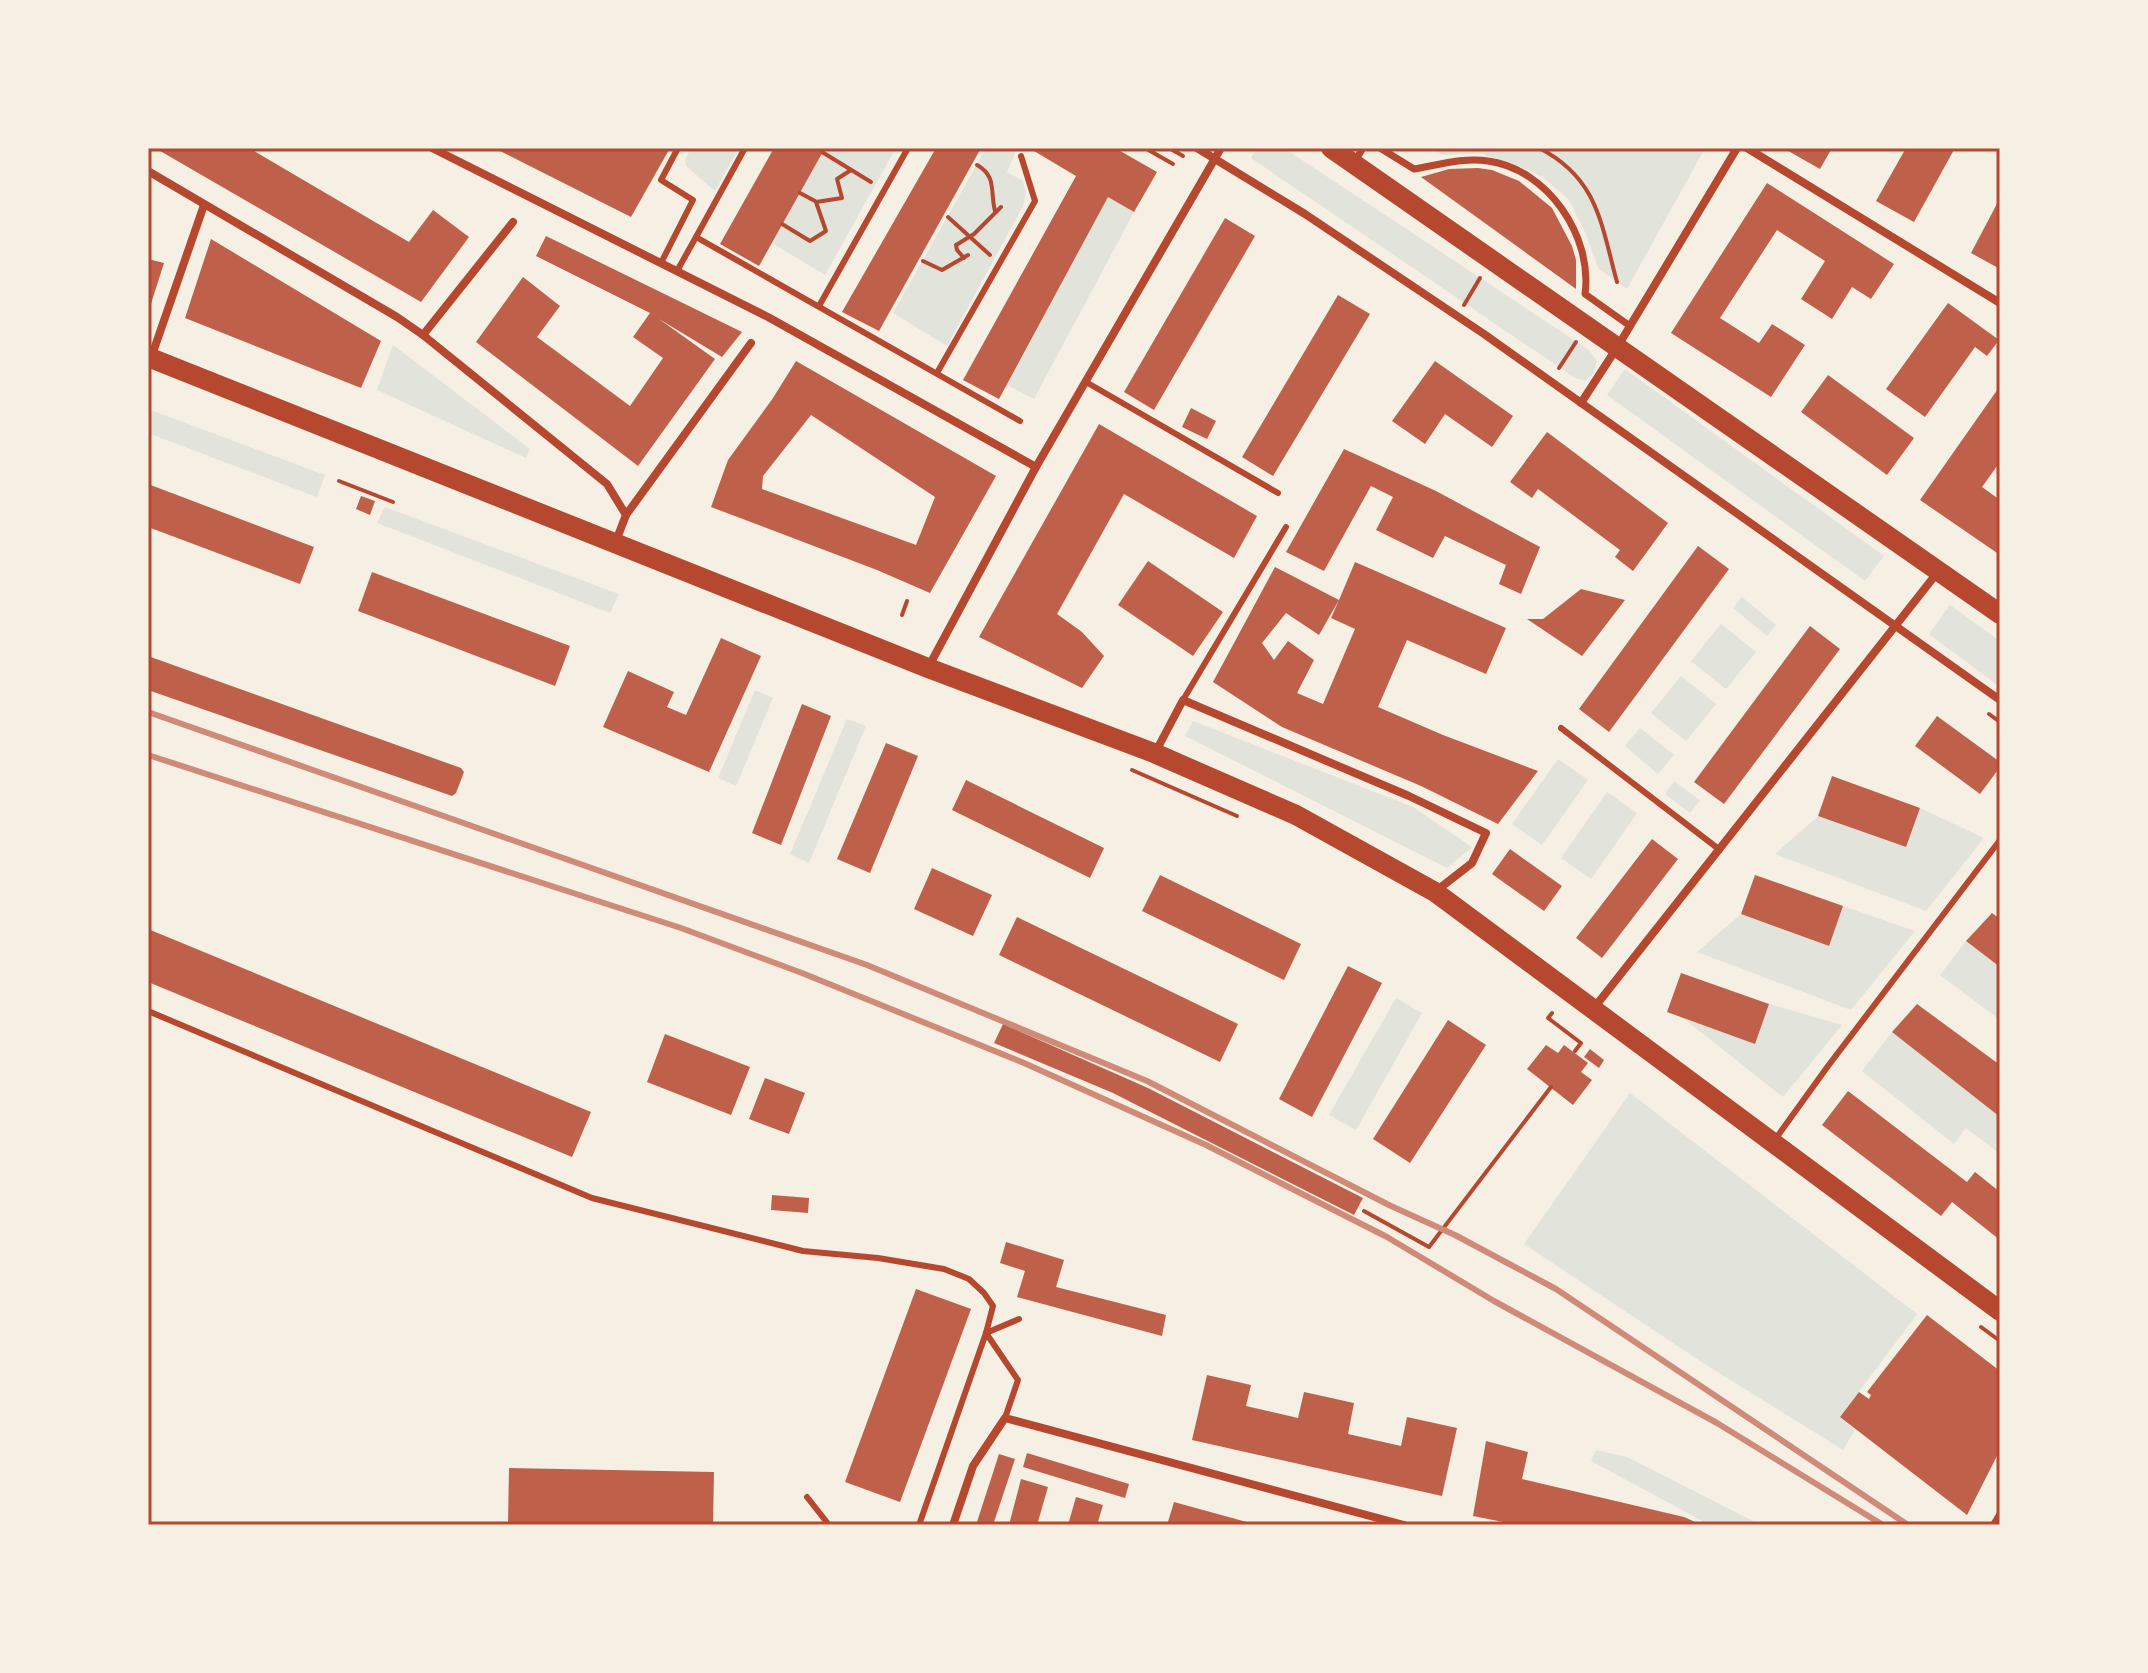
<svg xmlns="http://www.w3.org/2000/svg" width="2148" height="1673" font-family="Lato,sans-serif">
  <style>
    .green { fill: #e2e4dc }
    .building { fill: #bf614a; fill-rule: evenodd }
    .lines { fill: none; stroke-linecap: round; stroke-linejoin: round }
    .path { stroke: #b5482f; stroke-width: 4 }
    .service { stroke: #b5482f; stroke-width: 6 }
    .pedestrian { stroke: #b5482f; stroke-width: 7 }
    .minor { stroke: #b5482f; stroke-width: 8 }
    .primary { stroke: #b5482f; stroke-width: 20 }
    .rail { stroke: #cf8b77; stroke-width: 6 }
    .neatline { fill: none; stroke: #b5482f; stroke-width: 3 }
  </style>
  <rect width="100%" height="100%" fill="#f6efe4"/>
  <g class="green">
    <polygon points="691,148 739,148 715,191 686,166 685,160"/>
    <polygon points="825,148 896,148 825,275 772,243"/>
    <polygon points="986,148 1011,148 1016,151 1007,172 1023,181 1026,192 1023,206 947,346 893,313"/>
    <polygon points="1257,148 1284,148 1589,350 1597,361 1594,373 1585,381 1575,378 1251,158"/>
    <polygon points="1430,148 1705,148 1627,289 1598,268 1586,234 1569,200 1543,177 1511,163 1478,153 1444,155"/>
    <polygon points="1108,197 1134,212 1034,399 1007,385"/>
    <polygon points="393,345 530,449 526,458 377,390"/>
    <polygon points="1625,369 1884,556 1865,581 1607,395"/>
    <polygon points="148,409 325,475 317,497 148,433"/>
    <polygon points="385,507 619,594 610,613 377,523"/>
    <polygon points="1742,597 1776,625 1767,636 1733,608"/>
    <polygon points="1950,605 2000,641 2000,687 1929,634"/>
    <polygon points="1721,624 1756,652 1726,689 1691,661"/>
    <polygon points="1681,676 1716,704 1686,741 1651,713"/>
    <polygon points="755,690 773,698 736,786 718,778"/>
    <polygon points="847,719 866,726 809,863 790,854"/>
    <polygon points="1193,721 1413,807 1472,847 1447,868 1185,736"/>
    <polygon points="1640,728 1674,755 1658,774 1625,746"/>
    <polygon points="1558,759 1588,780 1542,845 1512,824"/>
    <polygon points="1674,781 1700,800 1690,813 1665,794"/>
    <polygon points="1607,792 1637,813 1591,879 1561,858"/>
    <polygon points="1920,808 1984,838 1926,911 1775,854 1818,816 1905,847"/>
    <polygon points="1843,906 1915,931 1851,1010 1697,952 1741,914 1828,946"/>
    <polygon points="1966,941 2000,967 2000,1020 1940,975"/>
    <polygon points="1396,998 1422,1013 1356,1130 1329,1115"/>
    <polygon points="1769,1004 1842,1025 1783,1097 1683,1018 1755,1043"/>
    <polygon points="1892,1032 2000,1117 2000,1154 1966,1128 1954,1144 1862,1071"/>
    <polygon points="1630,1093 1917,1314 1840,1417 1855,1430 1843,1450 1703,1363 1524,1244"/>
    <polygon points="1596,1450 1627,1457 1761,1525 1710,1525 1591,1461"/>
  </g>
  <g class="building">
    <polygon points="155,148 249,148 409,242 433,210 469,237 421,302"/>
    <polygon points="494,148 670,148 631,217"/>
    <polygon points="774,148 825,148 759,266 720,244"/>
    <polygon points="936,148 981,148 879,331 842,312"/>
    <polygon points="1029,148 1115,148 1157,172 1134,212 1108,197 999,399 963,380 1076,176"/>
    <polygon points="1783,148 1832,148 1820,169"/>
    <polygon points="1906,148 1955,148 1914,222 1876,201"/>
    <polygon points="1478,168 1492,170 1519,181 1552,208 1572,246 1576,260 1576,289 1421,177 1449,169"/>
    <polygon points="1767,183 1894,264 1871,299 1852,287 1832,319 1801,299 1825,261 1777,230 1720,318 1759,343 1772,324 1805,345 1771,397 1671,333"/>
    <polygon points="2000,198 2000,269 1971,253"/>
    <polygon points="1225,218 1255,236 1154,410 1124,392"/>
    <polygon points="546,236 742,332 722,357 659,319 715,359 638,466 476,342 523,277 560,306 537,337 630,406 663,358 633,337 650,313 536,256"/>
    <polygon points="211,239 381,341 361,388 185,318"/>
    <polygon points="148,259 164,263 149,310 148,310"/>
    <polygon points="1338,295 1370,314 1273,476 1242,457"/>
    <polygon points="1948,303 1999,340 1987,356 1975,347 1925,417 1886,389"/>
    <path d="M796 361 996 476 930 593 877 570 711 507 728 460 773 398ZM811 415 935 497 916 545 762 489 763 476Z"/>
    <polygon points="1435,361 1513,416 1492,447 1445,414 1425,444 1392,421"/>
    <polygon points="1828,375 1914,438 1887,475 1801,412"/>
    <polygon points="2000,386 2000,462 1982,487 2000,500 2000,555 1920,500"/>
    <polygon points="1191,408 1216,421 1207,439 1182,427"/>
    <polygon points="1099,424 1257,516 1234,558 1124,494 1057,614 1082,632 1104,656 1082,688 979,637"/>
    <polygon points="1547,432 1668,523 1633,571 1615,557 1620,550 1538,489 1532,498 1510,482"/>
    <polygon points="1344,449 1436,491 1540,547 1521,594 1499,584 1506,565 1445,536 1433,558 1376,530 1393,497 1371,486 1324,571 1286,552"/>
    <polygon points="148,484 314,547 300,584 148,527"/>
    <polygon points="361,496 375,501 370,515 356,509"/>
    <polygon points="1698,546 1729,569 1609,732 1579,709"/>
    <polygon points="1148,561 1223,612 1193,656 1118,605"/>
    <path d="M1355 562 1506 628 1486 674 1407 640 1378 707 1443 735 1538 771 1498 824 1421 786 1282 727 1213 682 1275 567 1339 600ZM1339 600 1331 618 1355 629 1323 704 1297 693 1314 660 1288 641 1274 660 1262 643 1286 613 1319 635Z"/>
    <polygon points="372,572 570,646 555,686 358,611"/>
    <polygon points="1581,589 1625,600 1582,656 1527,619 1543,619"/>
    <polygon points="1810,626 1840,649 1724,804 1694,782"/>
    <polygon points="721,638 761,656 709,772 603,727 628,671 674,692 667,707 686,715"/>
    <polygon points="148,656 461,768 464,772 456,793 452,796 148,690"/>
    <polygon points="802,704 831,716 781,845 752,833"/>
    <polygon points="1937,716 2000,762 2000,767 1980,794 1915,746"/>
    <polygon points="886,743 918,756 870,873 837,859"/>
    <polygon points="1832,776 1920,808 1906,847 1818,816"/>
    <polygon points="966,780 1104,848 1090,878 952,810"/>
    <polygon points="1652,839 1678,859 1602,958 1576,938"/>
    <polygon points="1510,849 1562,886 1544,911 1492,874"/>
    <polygon points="932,868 992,895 973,936 914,909"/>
    <polygon points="1160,875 1301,944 1284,980 1142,911"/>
    <polygon points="1755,875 1843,906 1829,946 1741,914"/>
    <polygon points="1992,913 2000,919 2000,967 1966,941"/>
    <polygon points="1017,917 1238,1024 1220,1062 999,955"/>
    <polygon points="148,929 591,1112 572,1157 148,982"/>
    <polygon points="1348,966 1382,983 1312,1117 1279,1099"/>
    <polygon points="1681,973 1769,1004 1755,1044 1667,1012"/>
    <polygon points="1917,1004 2000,1065 2000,1117 1892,1032"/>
    <polygon points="1448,1020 1486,1045 1410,1163 1373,1139"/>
    <polygon points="1003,1024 1148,1088 1363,1198 1354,1215 1113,1093 994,1043"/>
    <polygon points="665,1034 750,1067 731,1115 647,1082"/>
    <polygon points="1546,1045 1558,1053 1564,1045 1588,1063 1581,1072 1592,1080 1573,1105 1527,1069"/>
    <polygon points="1590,1049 1604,1060 1599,1068 1584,1057"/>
    <polygon points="765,1078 805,1093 789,1134 749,1119"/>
    <polygon points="1848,1091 1967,1182 1975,1172 2000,1192 2000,1240 1952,1202 1941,1216 1822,1125"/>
    <polygon points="772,1195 809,1198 808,1213 771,1210"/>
    <polygon points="1006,1242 1064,1260 1056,1287 1166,1315 1162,1336 1017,1297 1025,1271 1000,1263"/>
    <polygon points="916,1289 971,1309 900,1502 845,1482"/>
    <polygon points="1927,1315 2000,1371 2000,1450 1967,1515 1840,1417 1859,1392 1869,1399 1871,1395 1867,1392"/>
    <polygon points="1207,1375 1251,1385 1246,1406 1298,1418 1304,1392 1354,1403 1348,1434 1401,1446 1407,1417 1457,1428 1442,1496 1192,1440"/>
    <polygon points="1486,1441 1528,1452 1522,1479 1684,1517 1702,1525 1518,1525 1473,1516"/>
    <polygon points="1027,1453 1129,1484 1125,1498 1023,1467"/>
    <polygon points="999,1454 1015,1459 993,1525 976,1525"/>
    <polygon points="509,1468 714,1472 713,1525 508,1523"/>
    <polygon points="1021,1479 1048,1487 1037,1525 1009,1525"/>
    <polygon points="1076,1497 1103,1505 1097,1525 1068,1525"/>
    <polygon points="1174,1502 1254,1524 1254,1525 1167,1525"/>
  </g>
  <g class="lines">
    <g class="path">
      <polyline points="1145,148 1173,164"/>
      <polyline points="1169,148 1183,156"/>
      <path d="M1539 148C1598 178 1601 224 1617 282"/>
      <polyline points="822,152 871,182"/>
      <path d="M977 165C997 176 990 192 995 211"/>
      <polyline points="800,193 815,201"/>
      <polyline points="948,217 990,255"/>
      <polyline points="782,224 810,241 826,231 816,202 842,198 837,179 851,170"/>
      <polyline points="964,258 957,250 956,245 974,234 1001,207"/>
      <polyline points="923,261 942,270 968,255"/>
      <polyline points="1464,305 1480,278"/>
      <polyline points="1559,368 1576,342"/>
      <polyline points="339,481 393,502"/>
      <polyline points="902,615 907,601"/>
      <polyline points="1989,714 2000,722"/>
      <polyline points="1132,770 1237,816"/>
      <polyline points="1552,1013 1548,1018 1581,1043 1575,1051"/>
      <polyline points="1364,1211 1429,1247 1551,1087"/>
      <polyline points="1981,1327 2000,1341"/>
    </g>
    <g class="service">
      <polyline points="745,148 696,237 1020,421"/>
      <polyline points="661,263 693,200 661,180 678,148"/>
      <polyline points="677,271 696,237"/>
      <polyline points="819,306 908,148"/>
      <polyline points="937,373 1035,201 1021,156"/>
      <polyline points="1086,382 1278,493"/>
      <polyline points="1183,700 1286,527"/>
      <polyline points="1561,728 1720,850"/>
      <polyline points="148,1011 592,1198 803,1251 878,1258 944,1269 969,1279 984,1293 993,1306 986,1333"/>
      <polyline points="1774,1141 1828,1066 2000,840"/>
      <polyline points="986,1333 1019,1319"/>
      <polyline points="807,1497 829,1525"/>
      <polyline points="919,1525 986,1333 1018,1380 1005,1418"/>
    </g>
    <g class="pedestrian">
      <path d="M1380 148 1414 169C1438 165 1464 157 1488 161 1548 169 1593 237 1585 294L1630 326"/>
      <polyline points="1355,161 1363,148"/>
    </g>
    <g class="minor">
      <polyline points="432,148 768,317 1036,467"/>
      <polyline points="1197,148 1305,214 1484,334 2000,700"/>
      <polyline points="1747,148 2000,303"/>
      <polyline points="148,171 397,317 423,335 607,484 626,515 616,541"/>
      <polyline points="423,335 513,222"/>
      <polyline points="151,358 204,205"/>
      <polyline points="1581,403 1618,346 1737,148"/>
      <polyline points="626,515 751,343"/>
      <polyline points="929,666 1036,467 1221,148"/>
      <polyline points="1155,753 1183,700 1409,796 1486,833 1472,863 1436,891"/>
      <polyline points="1594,1008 1937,573"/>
      <polyline points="953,1525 973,1466 1005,1418 1404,1525"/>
      <polyline points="1994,1525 2000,1515"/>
    </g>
    <g class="primary">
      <polyline points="1331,148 2000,614"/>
      <polyline points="148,357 928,668 1154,753 1296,815 1435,892 2000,1311"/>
    </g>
    <g class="rail">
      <polyline points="148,712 867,965 1147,1081 1391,1206 1455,1235 1556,1289 1908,1525"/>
      <polyline points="148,755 681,928 802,973 1024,1063 1206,1145 1387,1237 1494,1301 1717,1423 1883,1525"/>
    </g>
  </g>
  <rect width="2148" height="1673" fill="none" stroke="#f6efe4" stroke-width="300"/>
  <rect x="150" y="150" width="1848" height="1373" class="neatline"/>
</svg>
